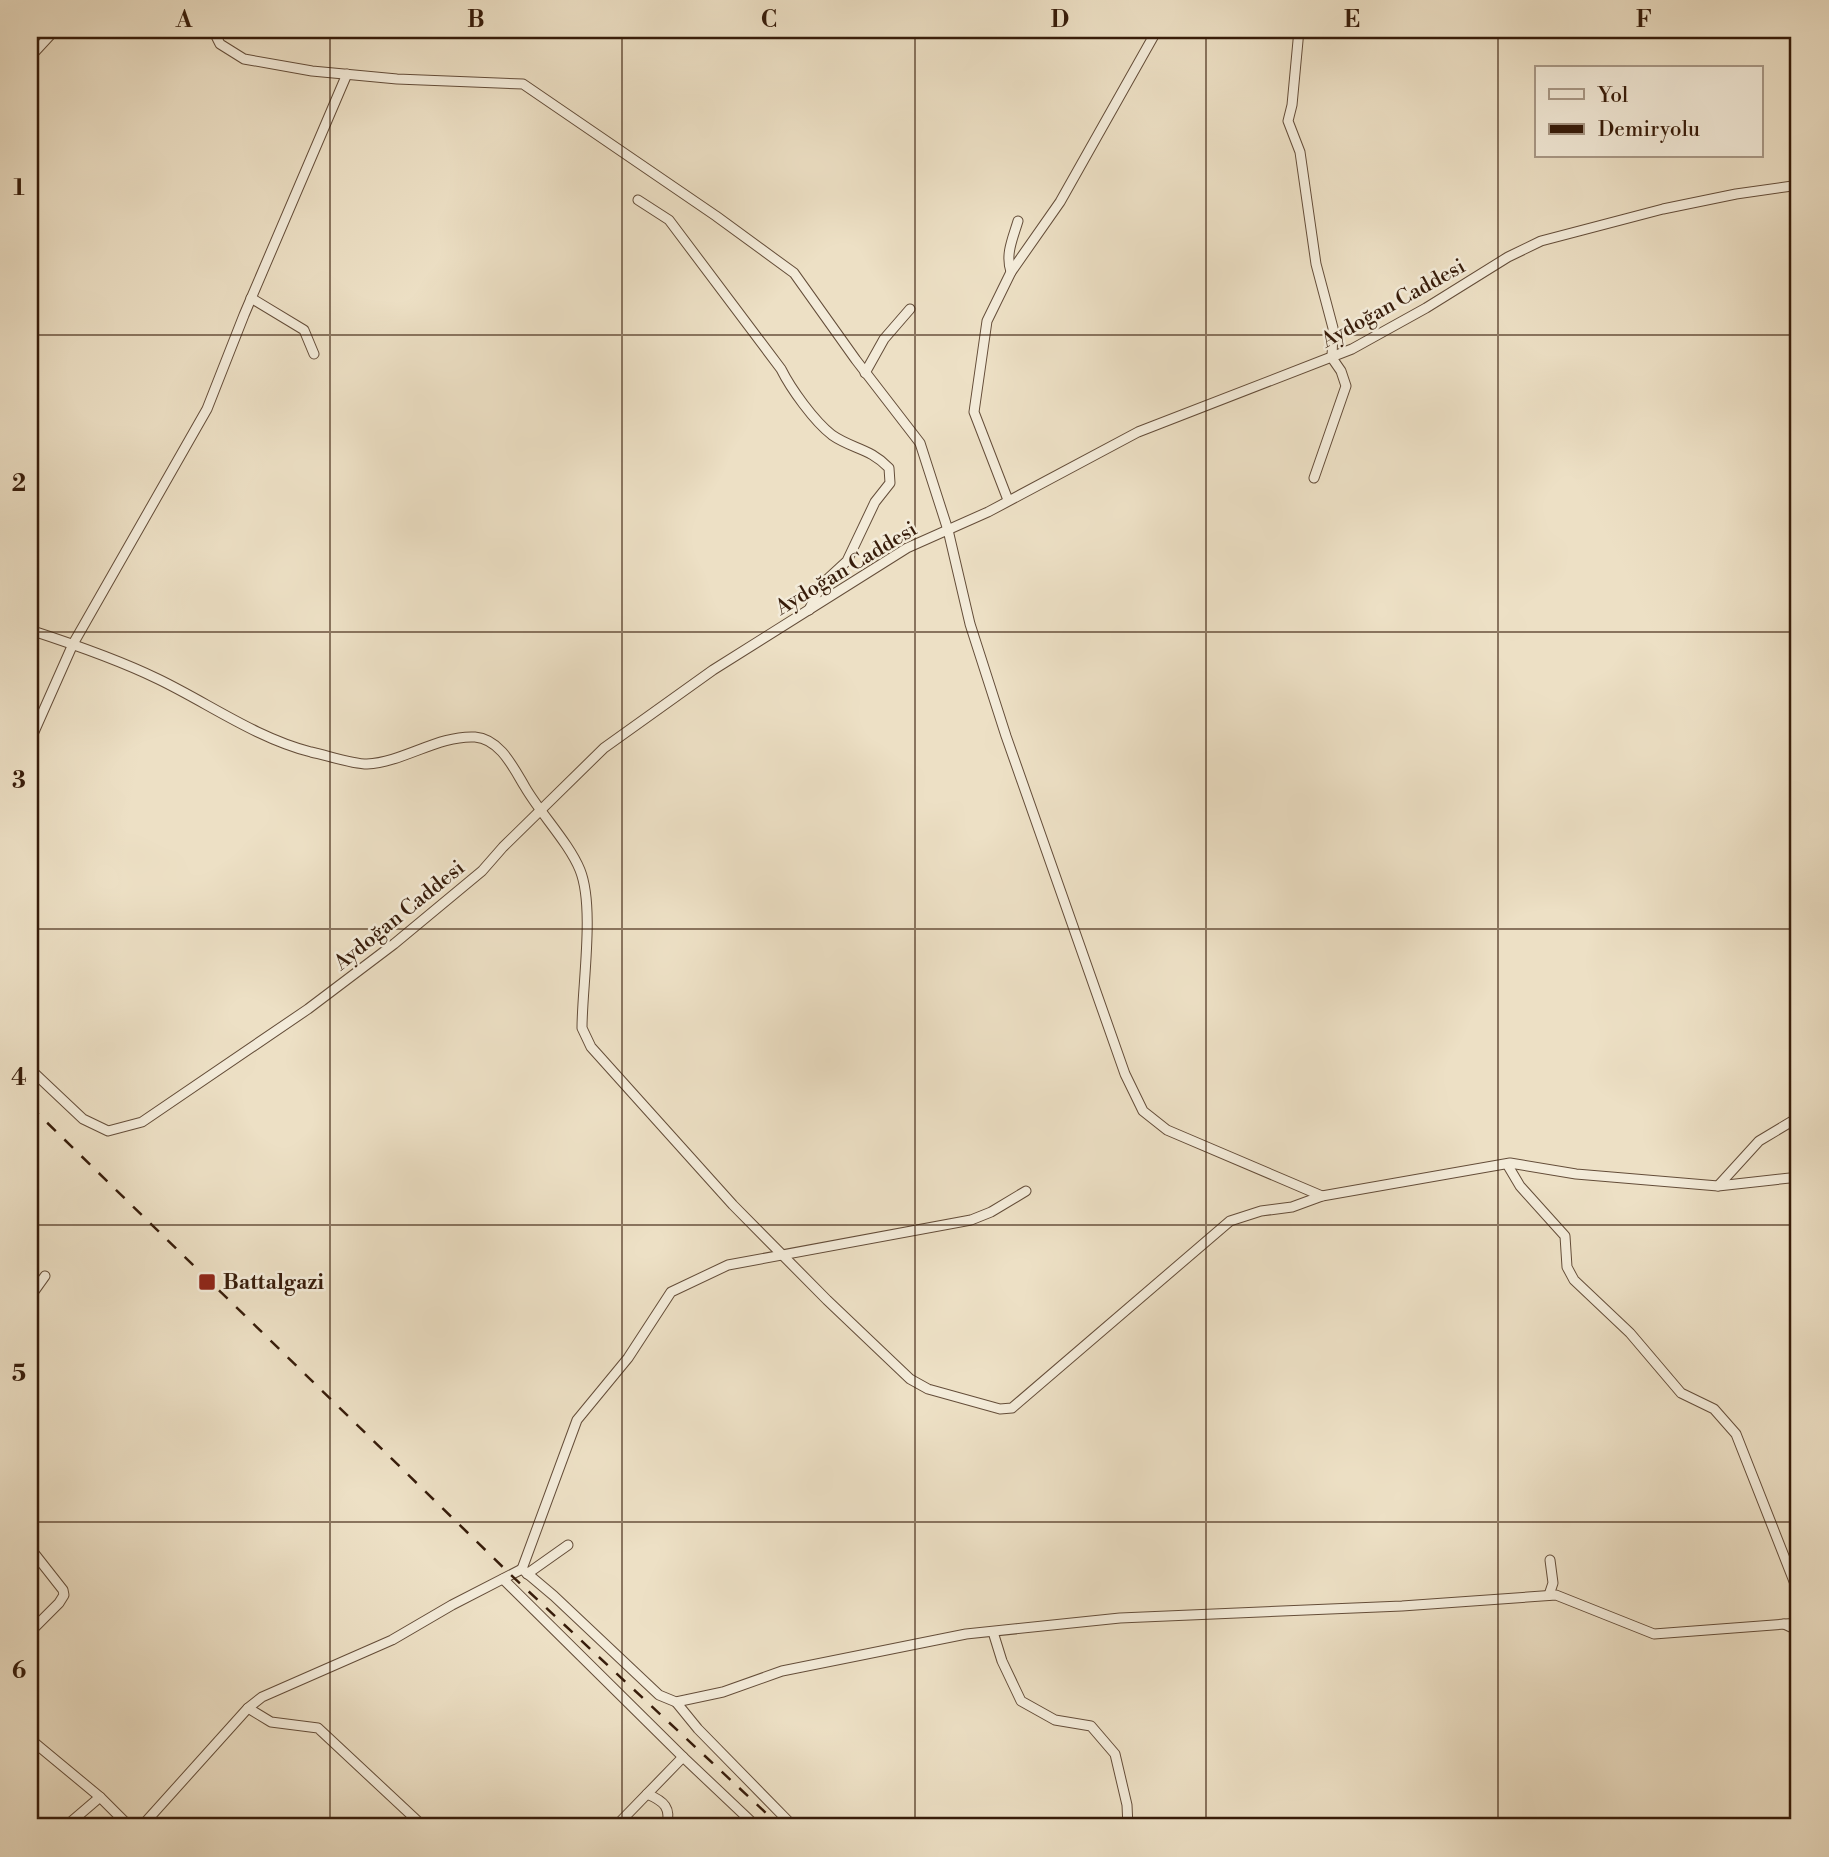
<svg xmlns="http://www.w3.org/2000/svg" width="1829" height="1857" font-family="'Libre Bodoni',serif">
  <style>
    .lines { fill: none; stroke-linecap: round; stroke-linejoin: round }
    .minor-casing { stroke: #644d39; stroke-width: 11 }
    .minor { stroke: #f3ebd9; stroke-width: 9 }
    .rail { stroke: #371c0a; stroke-width: 2.5; stroke-dasharray: 12 12; stroke-linecap: butt }
    .grid { fill: none; stroke: #371c0a; stroke-width: 2; stroke-opacity: 0.55 }
    .poi-dot { fill: #8f2418; stroke: #f3ebd9; stroke-width: 2.5 }
    .labels { text-anchor: middle; stroke-width: 5; stroke-linejoin: round; paint-order: stroke }
    .street-label { font-size: 21px; fill: #371c0a; stroke: #f3ebd9 }
    .poi-label { font-size: 21px; font-weight: bold; fill: #371c0a; stroke: #f3ebd9; text-anchor: start }
    .neatline { fill: none; stroke: #371c0a; stroke-width: 2.5 }
    .grid-label { font-size: 23px; text-anchor: middle; font-weight: bold; fill: #371c0a }
  </style>
  <rect width="100%" height="100%" fill="#ede0c5"/>
  <filter id="stains"><feTurbulence type="fractalNoise" baseFrequency=".00286" numOctaves="4"/><feColorMatrix values="0 0 0 0 .2 0 0 0 0 .09 0 0 0 0 .02 0 0 0 .5 -.17"/></filter>
  <radialGradient id="worn" r=".72"><stop offset=".6" stop-color="#630" stop-opacity="0"/><stop offset="1" stop-color="#630" stop-opacity=".3"/></radialGradient>
  <g class="lines">
    <defs>
      <g id="minor">
        <polyline points="213,30 220,44 244,59 312,71 397,79 523,84 716,216 794,273 856,360 920,443 948,530 970,624 1006,736 1125,1074 1143,1111 1167,1130 1322,1196"/>
        <polyline points="1299,30 1292,105 1288,121 1300,152 1316,264 1333,328 1332,358 1341,371 1346,386 1314,478"/>
        <polyline points="30,57 55,30"/>
        <path d="M638 200 669 220 781 369C791 389 814 421 832 435 852 449 870 448 889 468L890 483 875 502 847 561 821 585 809 610"/>
        <path d="M1011 272C1005 254 1013 238 1018 221"/>
        <polyline points="251,298 304,330 314,354"/>
        <polyline points="865,373 884,339 910,309"/>
        <polyline points="1008,500 974,412 987,321 1011,272 1060,202 1157,30"/>
        <path d="M30 630C73 644 117 659 158 679 208 703 256 738 311 752 326 755 352 764 367 764 404 762 438 735 475 737 500 739 513 767 525 787 540 813 569 843 580 870 595 907 582 987 582 1028L591 1047 733 1205 827 1300 910 1379 928 1389 1000 1409 1012 1408 1230 1221 1261 1211 1292 1207 1322 1196 1510 1163 1576 1174 1718 1186 1799 1177"/>
        <polyline points="30,741 73,644 207,409 244,315 347,74"/>
        <polyline points="30,1069 83,1119 108,1131 142,1122 308,1009 394,944 482,871 503,847 604,748 713,670 907,548 988,512 1138,432 1352,349 1426,308 1508,257 1541,241 1663,209 1736,194 1799,185"/>
        <polyline points="1507,1164 1520,1186 1565,1236 1567,1267 1574,1280 1630,1333 1681,1393 1714,1409 1736,1434 1799,1594"/>
        <polyline points="1718,1186 1759,1141 1799,1117"/>
        <polyline points="30,1297 45,1276"/>
        <polyline points="30,1548 63,1590 64,1595 59,1603 30,1632"/>
        <polyline points="522,1569 577,1420 628,1358 671,1292 728,1265 971,1220 991,1212 1026,1191"/>
        <polyline points="527,1574 568,1545"/>
        <polyline points="503,1579 683,1757"/>
        <polyline points="1549,1595 1553,1583 1550,1560"/>
        <polyline points="1784,1624 1799,1631"/>
        <polyline points="993,1632 1002,1661 1021,1701 1055,1720 1091,1726 1115,1754 1127,1805 1128,1827"/>
        <polyline points="676,1702 698,1729 794,1827"/>
        <polyline points="248,1708 271,1722 318,1728 424,1827"/>
        <polyline points="30,1739 100,1797 130,1827"/>
        <path d="M647 1794C664 1801 672 1808 666 1827"/>
        <polyline points="30,1822 37,1827"/>
        <polyline points="65,1827 100,1797"/>
        <polyline points="141,1827 248,1708 262,1697 392,1640 452,1605 522,1569 554,1596 659,1695 676,1702 723,1692 782,1671 966,1634 1120,1618 1402,1606 1556,1595 1654,1634 1799,1623"/>
        <polyline points="615,1827 683,1757 757,1827"/>
      </g>
    </defs>
    <use href="#minor" class="minor-casing"/>
    <use href="#minor" class="minor"/>
    <polyline class="rail" points="30,1106 511,1575 781,1827"/>
  </g>
  <path class="grid" d="M330 30V1827M622 30V1827M915 30V1827M1206 30V1827M1498 30V1827M30 335H1799M30 632H1799M30 929H1799M30 1225H1799M30 1522H1799"/>
  <rect class="poi-dot" x="198" y="1273" width="18" height="18" rx="3.5"/>
  <g class="labels">
    <g class="street-label">
      <text transform="translate(1393 303) rotate(-29)" y="7">Aydoğan Caddesi</text>
      <text transform="translate(846 568) rotate(-31)" y="7">Aydoğan Caddesi</text>
      <text transform="translate(399 915) rotate(-39)" y="7">Aydoğan Caddesi</text>
    </g>
    <g class="poi-label">
      <text x="223" y="1289">Battalgazi</text>
    </g>
  </g>
  <rect width="1829" height="1857" fill="none" stroke="#ede0c5" stroke-width="77"/>
  <rect x="1535" y="66" width="228" height="91" fill="#f3ebd9" stroke="#a89886" stroke-width="2"/>
  <rect x="1549" y="89" width="35" height="10" fill="#f3ebd9" stroke="#a89886" stroke-width="2"/>
  <text x="1598" y="102" font-size="21" fill="#371c0a">Yol</text>
  <rect x="1549" y="124" width="35" height="10" fill="#371c0a" stroke="#a89886" stroke-width="2"/>
  <text x="1598" y="136" font-size="21" fill="#371c0a">Demiryolu</text>
  <rect x="38" y="38" width="1752" height="1780" class="neatline"/>
  <g class="grid-label">
    <text x="184" y="27">A</text>
    <text x="476" y="27">B</text>
    <text x="769" y="27">C</text>
    <text x="1060" y="27">D</text>
    <text x="1352" y="27">E</text>
    <text x="1644" y="27">F</text>
    <text x="19" y="195">1</text>
    <text x="19" y="491">2</text>
    <text x="19" y="788">3</text>
    <text x="19" y="1085">4</text>
    <text x="19" y="1381">5</text>
    <text x="19" y="1678">6</text>
  </g>
  <rect width="100%" height="100%" filter="url(#stains)"/>
  <rect width="100%" height="100%" fill="url(#worn)"/>
</svg>
